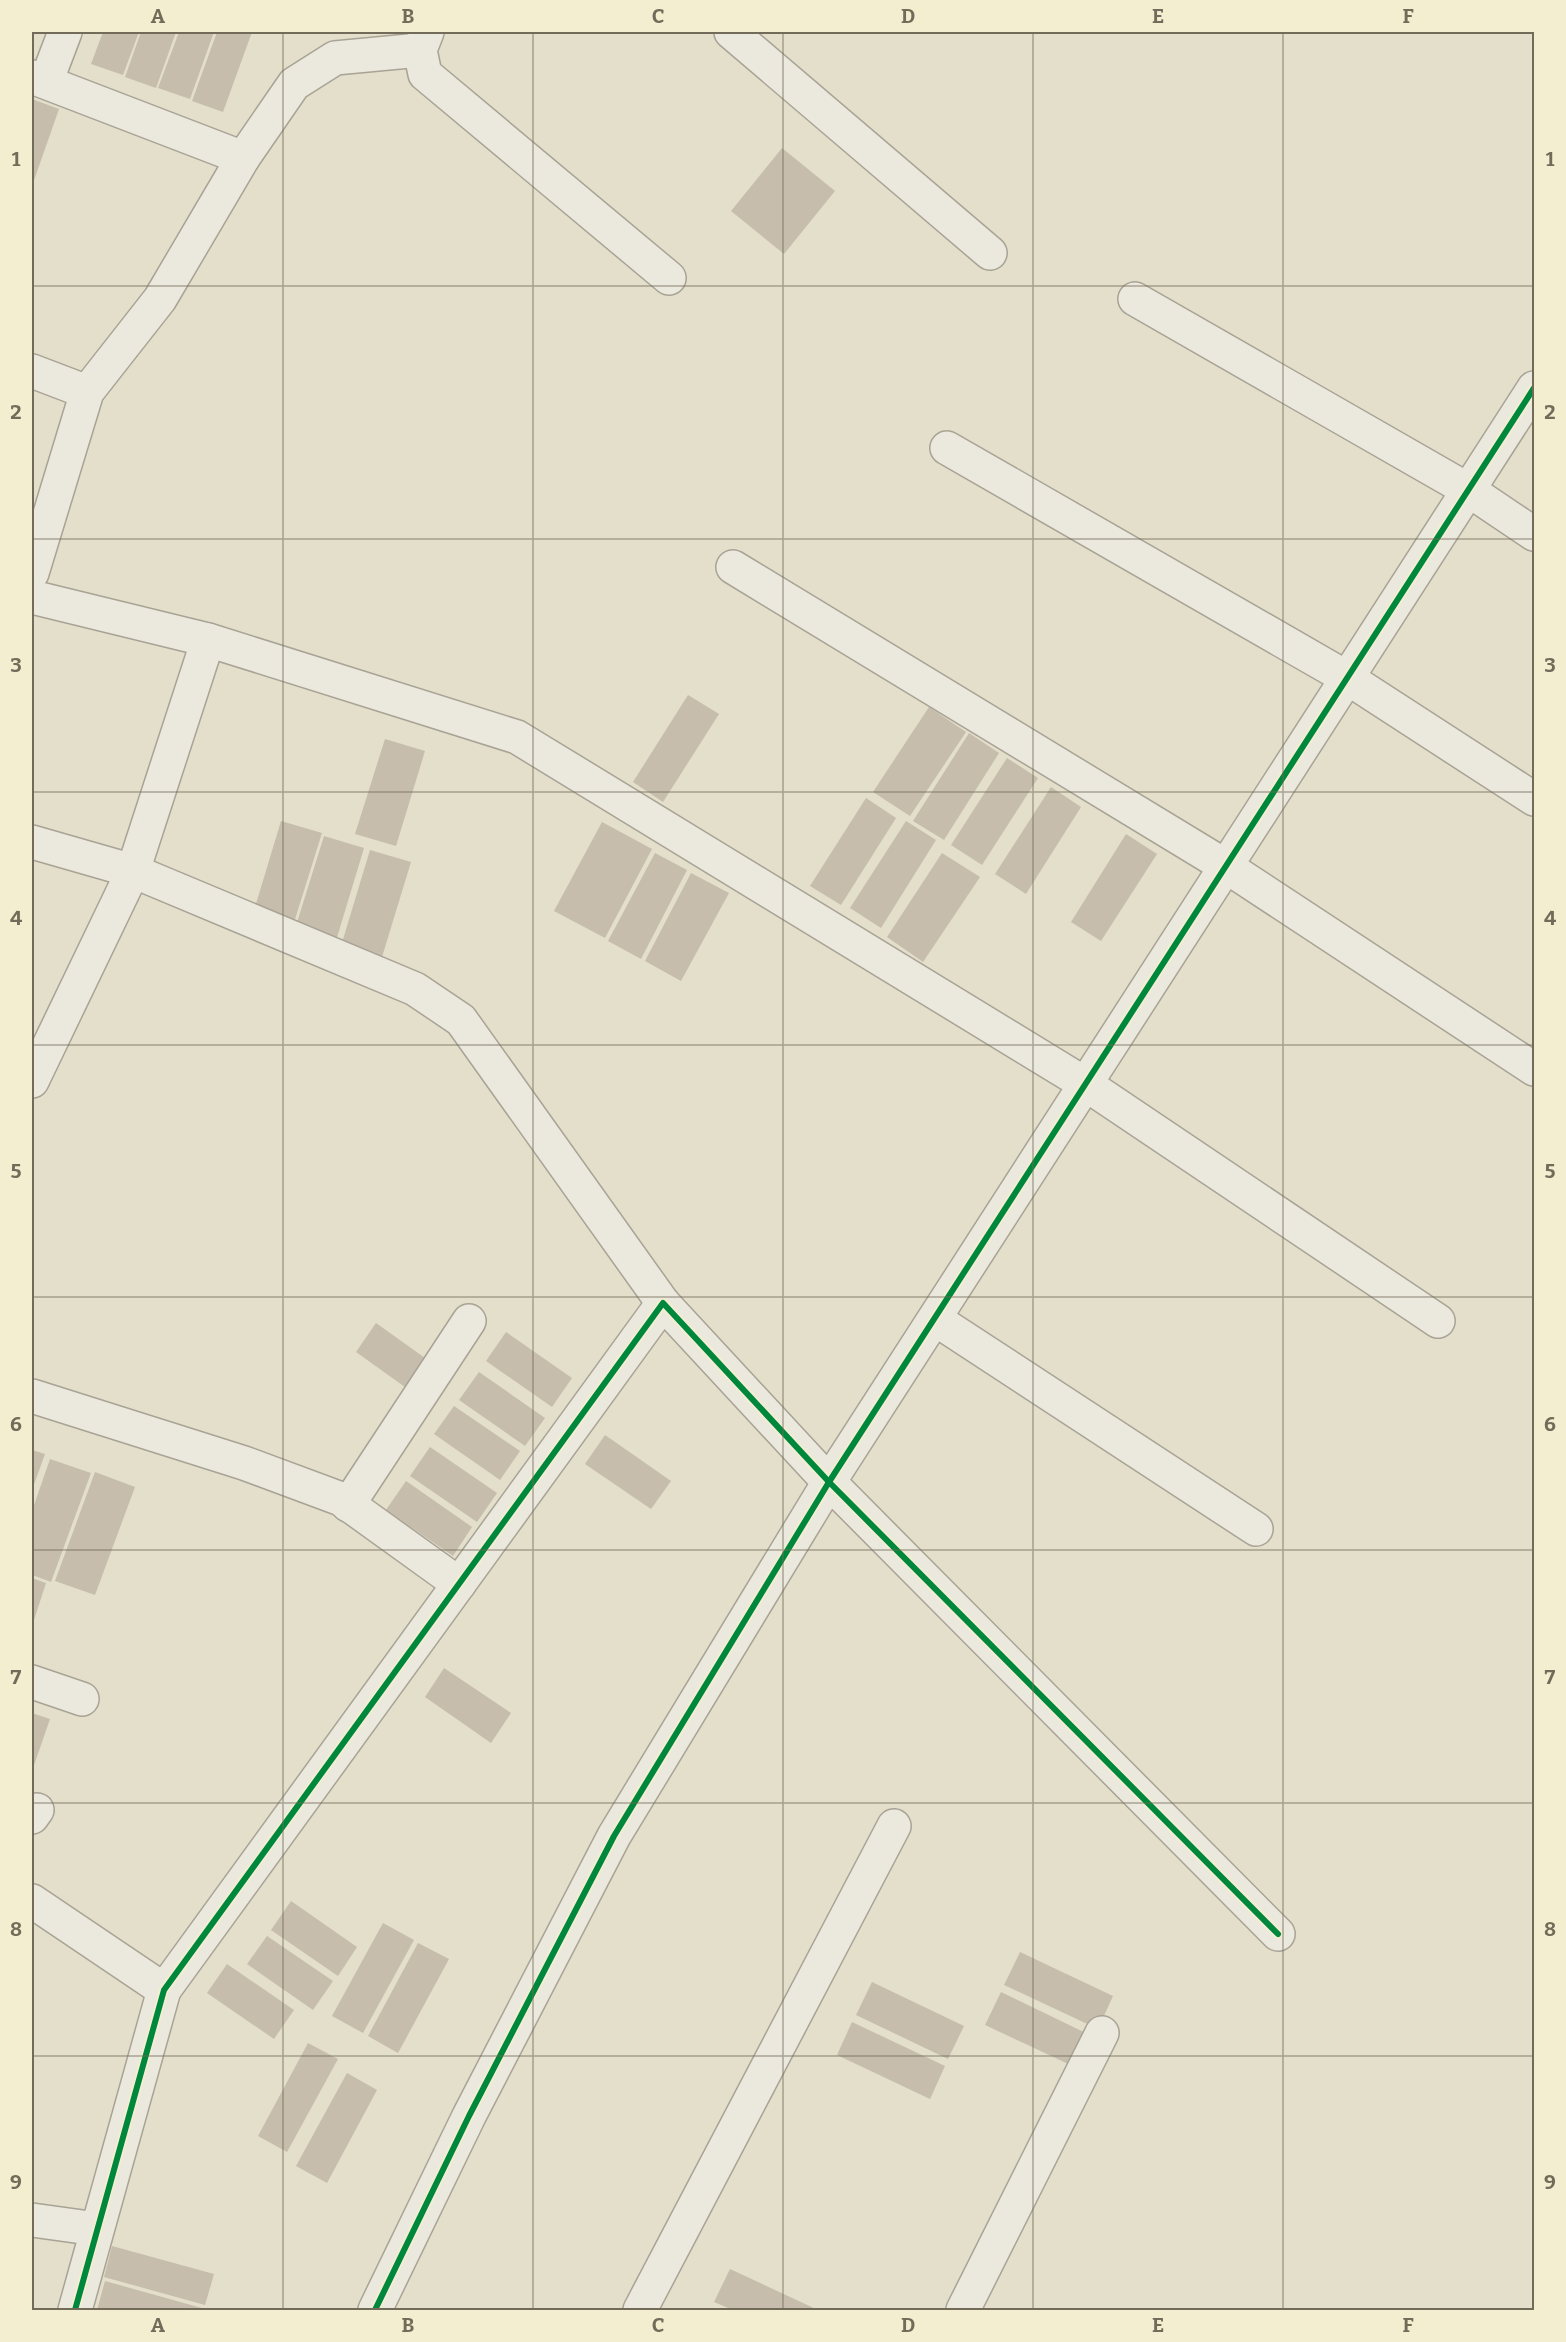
<svg xmlns="http://www.w3.org/2000/svg" width="1566" height="2342" font-family="Bitter,serif">
  <style>
    .building { fill: #c6bdac }
    .lines { fill: none; stroke-linecap: round; stroke-linejoin: round }
    .minor-casing { stroke: #a8a395; stroke-width: 36 }
    .minor { stroke: #ebe8dd; stroke-width: 33 }
    .cycleway-casing { stroke: #f4eed1; stroke-width: 10 }
    .cycleway { stroke: #00873e; stroke-width: 6 }
    .grid { fill: none; stroke: #736b5a; stroke-width: 1.5; stroke-opacity: 0.55 }
    .neatline { fill: none; stroke: #736b5a; stroke-width: 2 }
    .grid-label { font-size: 20px; text-anchor: middle; font-weight: bold; fill: #736b5a }
  </style>
  <rect width="100%" height="100%" fill="#e3dfcb"/>
  <g class="building">
    <polygon points="103,32 139,32 123,75 91,64"/>
    <polygon points="141,32 176,32 156,88 125,77"/>
    <polygon points="179,32 214,32 190,99 158,88"/>
    <polygon points="217,32 252,32 223,112 192,101"/>
    <polygon points="32,99 59,109 32,186"/>
    <polygon points="782,148 835,191 784,254 731,211"/>
    <polygon points="688,695 719,714 663,802 633,782"/>
    <polygon points="929,707 966,732 910,816 873,792"/>
    <polygon points="969,733 999,753 944,840 913,821"/>
    <polygon points="385,739 425,751 396,846 355,834"/>
    <polygon points="1007,758 1038,778 982,865 951,845"/>
    <polygon points="1051,787 1081,807 1026,894 995,874"/>
    <polygon points="866,798 896,818 841,905 810,886"/>
    <polygon points="281,821 322,833 292,929 252,917"/>
    <polygon points="906,821 936,840 881,928 850,908"/>
    <polygon points="602,822 652,849 605,938 554,911"/>
    <polygon points="1126,834 1157,854 1101,941 1071,922"/>
    <polygon points="324,836 364,848 335,944 294,932"/>
    <polygon points="370,850 411,862 382,957 341,946"/>
    <polygon points="655,853 687,870 641,959 608,941"/>
    <polygon points="942,853 980,877 923,962 887,937"/>
    <polygon points="691,873 729,893 681,981 645,961"/>
    <polygon points="376,1323 425,1358 405,1387 356,1352"/>
    <polygon points="506,1332 572,1378 552,1407 486,1361"/>
    <polygon points="479,1372 545,1418 525,1446 459,1400"/>
    <polygon points="454,1406 520,1451 500,1480 434,1434"/>
    <polygon points="605,1435 671,1481 651,1509 585,1464"/>
    <polygon points="430,1447 497,1493 477,1522 410,1476"/>
    <polygon points="32,1450 45,1454 32,1490"/>
    <polygon points="50,1459 91,1473 51,1582 32,1575 32,1511"/>
    <polygon points="95,1472 135,1487 95,1595 55,1581"/>
    <polygon points="406,1481 472,1527 453,1556 386,1510"/>
    <polygon points="32,1578 46,1583 32,1626"/>
    <polygon points="444,1668 511,1713 491,1743 425,1697"/>
    <polygon points="32,1713 50,1719 32,1771"/>
    <polygon points="291,1901 357,1947 338,1976 271,1930"/>
    <polygon points="383,1923 414,1940 363,2033 332,2016"/>
    <polygon points="267,1936 333,1981 313,2010 247,1964"/>
    <polygon points="418,1943 449,1959 398,2053 368,2036"/>
    <polygon points="1020,1952 1113,1996 1098,2029 1004,1985"/>
    <polygon points="227,1964 294,2010 274,2039 207,1993"/>
    <polygon points="872,1982 964,2026 948,2059 856,2015"/>
    <polygon points="1001,1992 1094,2037 1079,2069 985,2025"/>
    <polygon points="852,2022 945,2066 930,2099 837,2055"/>
    <polygon points="308,2043 338,2059 287,2152 258,2136"/>
    <polygon points="347,2073 377,2090 327,2183 296,2166"/>
    <polygon points="112,2246 214,2274 205,2305 104,2277"/>
    <polygon points="730,2269 818,2310 733,2310 714,2302"/>
    <polygon points="105,2281 209,2310 97,2310"/>
  </g>
  <g class="lines">
    <defs>
      <g id="minor">
        <polyline points="427,32 420,50 425,74 669,278"/>
        <polyline points="731,32 990,253"/>
        <polyline points="32,77 243,158"/>
        <polyline points="46,82 65,32"/>
        <polyline points="1135,299 1470,491 1534,534"/>
        <polyline points="32,371 87,392"/>
        <polyline points="947,448 1349,679 1534,799"/>
        <polyline points="733,567 1227,867 1534,1069"/>
        <polyline points="32,573 87,392 160,299 243,158 294,84 335,58 420,50"/>
        <polyline points="32,597 208,640 517,737 1087,1085 1438,1321"/>
        <polyline points="32,842 133,871 415,989 461,1020 663,1303"/>
        <polyline points="32,1081 133,871 208,640"/>
        <polyline points="935,1319 1256,1529"/>
        <polyline points="32,1396 244,1463 341,1499 459,1584"/>
        <polyline points="348,1505 469,1321"/>
        <polyline points="32,1682 82,1699"/>
        <polyline points="32,1817 37,1810"/>
        <polyline points="32,1901 164,1990"/>
        <polyline points="32,2220 97,2229"/>
        <polyline points="75,2310 164,1990 663,1303 829,1482 1278,1934"/>
        <polyline points="375,2310 469,2116 614,1836 829,1482 1534,388"/>
        <polyline points="640,2310 894,1826"/>
        <polyline points="963,2310 1102,2033"/>
      </g>
    </defs>
    <use href="#minor" class="minor-casing"/>
    <use href="#minor" class="minor"/>
    <defs>
      <g id="cycleway">
        <polyline points="75,2310 164,1990 663,1303 829,1482 1278,1934"/>
        <polyline points="375,2310 469,2116 614,1836 829,1482 1534,388"/>
      </g>
    </defs>
    <use href="#cycleway" class="cycleway-casing"/>
    <use href="#cycleway" class="cycleway"/>
  </g>
  <path class="grid" d="M283 32V2310M533 32V2310M783 32V2310M1033 32V2310M1283 32V2310M32 286H1534M32 539H1534M32 792H1534M32 1045H1534M32 1297H1534M32 1550H1534M32 1803H1534M32 2056H1534"/>
  <rect width="1566" height="2342" fill="none" stroke="#f4eed1" stroke-width="66"/>
  <rect x="33" y="33" width="1500" height="2276" class="neatline"/>
  <g class="grid-label">
    <text x="158" y="23">A</text>
    <text x="408" y="23">B</text>
    <text x="658" y="23">C</text>
    <text x="908" y="23">D</text>
    <text x="1158" y="23">E</text>
    <text x="1408" y="23">F</text>
    <text x="16" y="166">1</text>
    <text x="1550" y="166">1</text>
    <text x="16" y="419">2</text>
    <text x="1550" y="419">2</text>
    <text x="16" y="672">3</text>
    <text x="1550" y="672">3</text>
    <text x="16" y="925">4</text>
    <text x="1550" y="925">4</text>
    <text x="16" y="1178">5</text>
    <text x="1550" y="1178">5</text>
    <text x="16" y="1431">6</text>
    <text x="1550" y="1431">6</text>
    <text x="16" y="1684">7</text>
    <text x="1550" y="1684">7</text>
    <text x="16" y="1936">8</text>
    <text x="1550" y="1936">8</text>
    <text x="16" y="2189">9</text>
    <text x="1550" y="2189">9</text>
    <text x="158" y="2332">A</text>
    <text x="408" y="2332">B</text>
    <text x="658" y="2332">C</text>
    <text x="908" y="2332">D</text>
    <text x="1158" y="2332">E</text>
    <text x="1408" y="2332">F</text>
  </g>
</svg>
